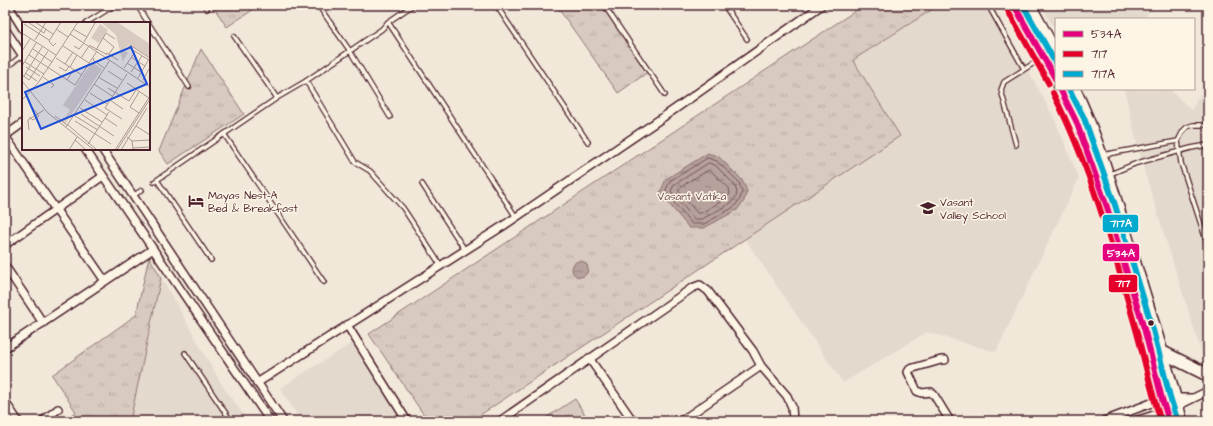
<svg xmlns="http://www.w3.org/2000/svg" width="1213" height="426" font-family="'Architects Daughter',sans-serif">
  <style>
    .built { fill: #e4d9cd }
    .park { fill: url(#park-tufts); stroke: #917476 }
    .water { fill: url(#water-ripples); stroke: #8b6d6f }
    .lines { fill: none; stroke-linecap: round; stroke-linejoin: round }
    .shore { stroke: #755358; stroke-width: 1 }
    .lane-casing { stroke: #4a1f2b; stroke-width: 6 }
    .street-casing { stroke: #4a1f2b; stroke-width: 10 }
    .primary-casing { stroke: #4a1f2b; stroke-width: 15 }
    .lane { stroke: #fcf5e5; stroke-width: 3.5 }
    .street { stroke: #fcf5e5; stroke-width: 7 }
    .primary { stroke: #fcf5e5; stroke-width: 12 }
    .bus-1-casing { stroke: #fcf5e5; stroke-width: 9 }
    .bus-2-casing { stroke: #fcf5e5; stroke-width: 9 }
    .bus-3-casing { stroke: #fcf5e5; stroke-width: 9 }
    .bus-1 { stroke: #e5007d; stroke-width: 6 }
    .bus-2 { stroke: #e4002b; stroke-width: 6 }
    .bus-3 { stroke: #00a9ce; stroke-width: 6 }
    .bus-dot { fill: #4a1f2b; stroke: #fcf5e5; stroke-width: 1.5 }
    .labels { text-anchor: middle; stroke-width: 3; stroke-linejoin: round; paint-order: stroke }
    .poi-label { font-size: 11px; fill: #4a1f2b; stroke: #fcf5e5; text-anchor: start }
    .park-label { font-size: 11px; fill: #6e4a50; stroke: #fcf5e5 }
    .inset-road { fill: none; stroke: #ae9894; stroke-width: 1 }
    .view { fill: #1d4ed8; fill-opacity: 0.15; stroke: #1d4ed8; stroke-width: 2 }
    .inset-edge { fill: none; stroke: #4a1f2b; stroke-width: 2 }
    .line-badge { stroke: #fcf5e5; stroke-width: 1.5 }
    .badge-label { font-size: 11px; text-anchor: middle; font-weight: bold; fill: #fff }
  </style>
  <defs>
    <pattern id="park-tufts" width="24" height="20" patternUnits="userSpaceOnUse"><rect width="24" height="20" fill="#d8cac0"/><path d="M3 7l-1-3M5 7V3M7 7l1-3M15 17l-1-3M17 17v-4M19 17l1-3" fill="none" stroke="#bbada5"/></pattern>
    <pattern id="water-ripples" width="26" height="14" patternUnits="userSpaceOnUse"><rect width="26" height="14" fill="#b6a19c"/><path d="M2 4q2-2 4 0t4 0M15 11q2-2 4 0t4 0" fill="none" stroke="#96837f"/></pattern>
  </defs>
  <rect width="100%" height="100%" fill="#f1e8da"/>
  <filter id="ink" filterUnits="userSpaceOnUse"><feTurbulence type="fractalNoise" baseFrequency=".025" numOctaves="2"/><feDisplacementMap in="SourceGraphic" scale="8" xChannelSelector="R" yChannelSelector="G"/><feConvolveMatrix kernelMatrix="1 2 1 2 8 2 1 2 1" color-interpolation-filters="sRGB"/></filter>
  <g filter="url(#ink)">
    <g class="built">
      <polygon points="939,5 993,5 1054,118 1079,178 996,352 927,332 843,383 745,239 900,136 853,60"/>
      <polygon points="1041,5 1152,5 1145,19 1056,19 1056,32"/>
      <polygon points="1206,85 1208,86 1208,366 1206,367 1143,167 1124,89 1170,89 1191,110"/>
      <polygon points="161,277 222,385 248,421 130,421"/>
      <polygon points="352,343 402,421 301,421 280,388"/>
    </g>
    <g class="park">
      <polygon points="212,5 260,5 227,27"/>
      <polygon points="556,5 601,5 648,72 618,93"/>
      <polygon points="864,5 939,5 853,60 900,136 471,421 428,421 369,334"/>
      <polygon points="201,49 244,114 168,164 159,151"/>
      <polygon points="149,257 161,277 130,421 63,421 76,412 52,375 136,315"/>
      <polygon points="575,399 589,421 541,421"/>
    </g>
    <g class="water">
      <polygon points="708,153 719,157 742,180 747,191 744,201 737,210 704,228 689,228 660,193 666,179"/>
      <circle cx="580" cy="269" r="8"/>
    </g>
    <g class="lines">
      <g class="shore">
        <polygon points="708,158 717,161 739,182 742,192 740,199 734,207 704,224 692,224 665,192 670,181"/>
        <polygon points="709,163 715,165 734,184 737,192 736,197 731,203 702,219 694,219 671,191 674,185"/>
        <polygon points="710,170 729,188 730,194 727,198 701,213 697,213 678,190 688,182"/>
      </g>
      <defs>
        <g id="lane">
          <polyline points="137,5 148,23"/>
          <polyline points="205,5 207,9"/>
          <polyline points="318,5 350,51 390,117"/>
          <polyline points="496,5 588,142"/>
          <polyline points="604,5 665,95"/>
          <polyline points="724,5 747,39"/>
          <polyline points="988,5 1024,69"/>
          <polyline points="388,22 516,217"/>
          <polyline points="86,23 115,5"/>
          <polyline points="149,24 189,87"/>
          <polyline points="234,36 277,98"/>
          <polyline points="5,69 22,55"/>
          <polyline points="306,81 355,162 370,171 403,208 441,266"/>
          <polyline points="1208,125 1193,125 1187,127 1183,131 1178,141 1181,163 1208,246"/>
          <polyline points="224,134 324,282"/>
          <polyline points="1016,145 1001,90 1004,82 1042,58"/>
          <polyline points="1102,155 1178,141"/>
          <polyline points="1110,174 1137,163 1191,148 1208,145"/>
          <polyline points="157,180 211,260"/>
          <polyline points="154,182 277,98 306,81 382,29 388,22 413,5"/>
          <polyline points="422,184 465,250"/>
          <polyline points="134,195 142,190"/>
          <polyline points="185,353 231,421"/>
        </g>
        <g id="street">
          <polyline points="8,5 23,29"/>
          <polyline points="5,29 23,56"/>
          <polyline points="5,136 105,281"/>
          <polyline points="5,136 23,123"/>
          <polyline points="85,149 270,421"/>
          <polyline points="102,149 283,421"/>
          <polyline points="5,245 103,176"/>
          <polyline points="5,266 43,323"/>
          <polyline points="347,325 407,421"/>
          <polyline points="5,348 153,249"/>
          <polyline points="589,358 633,421"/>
          <polyline points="945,360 941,360 910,369 908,372 917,391 922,393 931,392 934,395 950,421"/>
          <polyline points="257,383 503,226 675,109 822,5"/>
          <polyline points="5,402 18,421"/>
          <polyline points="43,421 58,409"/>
          <polyline points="500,421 692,288 700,285 708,291 753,351 761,366 787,396 792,407 793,421"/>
          <polyline points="681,421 761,366"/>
          <polyline points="1104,421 1162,399 1174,398 1192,398"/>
          <polyline points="1135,421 1167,411 1208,391"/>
        </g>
        <g id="primary">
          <polyline points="1014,5 1056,80"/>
          <polyline points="1029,5 1056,54"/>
          <polyline points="1060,89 1076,121 1107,207 1145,332 1162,399 1169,421"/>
          <path d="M1074 89C1099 141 1114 197 1131 252 1148 308 1166 364 1181 421"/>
          <polyline points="1162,352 1208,375"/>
        </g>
      </defs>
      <use href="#lane" class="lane-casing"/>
      <use href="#street" class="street-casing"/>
      <use href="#primary" class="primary-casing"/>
      <use href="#lane" class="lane"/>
      <use href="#street" class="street"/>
      <use href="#primary" class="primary"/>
      <defs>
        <g id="bus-1">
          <polyline points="1014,5 1056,80"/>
          <polyline points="1060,89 1076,121 1107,207 1145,332 1162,399 1169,421"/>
        </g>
        <g id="bus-2">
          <polyline points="1007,9 1049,84"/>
          <path d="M1053 93C1091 168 1114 252 1137 333 1145 362 1151 392 1161 421"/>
        </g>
        <g id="bus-3">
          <polyline points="1023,5 1056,64"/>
          <polyline points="1069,89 1084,118 1115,205 1153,330 1170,397 1177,419"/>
        </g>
      </defs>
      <use href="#bus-1" class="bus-1-casing"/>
      <use href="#bus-2" class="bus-2-casing"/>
      <use href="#bus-3" class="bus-3-casing"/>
      <use href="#bus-1" class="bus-1"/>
      <use href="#bus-2" class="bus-2"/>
      <use href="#bus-3" class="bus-3"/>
    </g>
  </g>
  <defs>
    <symbol id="hotel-bare" viewBox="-9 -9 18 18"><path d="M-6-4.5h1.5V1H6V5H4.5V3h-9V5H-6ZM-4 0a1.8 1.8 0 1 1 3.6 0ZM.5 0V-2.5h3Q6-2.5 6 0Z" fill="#4a1f2b" stroke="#fcf5e5" stroke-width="2.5" paint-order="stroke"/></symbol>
    <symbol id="school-bare" viewBox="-9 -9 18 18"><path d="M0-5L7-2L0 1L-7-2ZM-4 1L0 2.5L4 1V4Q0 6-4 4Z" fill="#4a1f2b" stroke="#fcf5e5" stroke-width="2.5" paint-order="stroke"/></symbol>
  </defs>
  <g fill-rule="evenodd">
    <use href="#hotel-bare" x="185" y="190" width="22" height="22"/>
    <use href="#school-bare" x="917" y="197" width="22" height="22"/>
  </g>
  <circle class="bus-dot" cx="1151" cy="323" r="3.5"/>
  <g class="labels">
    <g class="poi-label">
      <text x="208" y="199">Mayas Nest-A<tspan x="208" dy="13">Bed &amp; Breakfast</tspan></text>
      <text x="940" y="206">Vasant<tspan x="940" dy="13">Valley School</tspan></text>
    </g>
    <g class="park-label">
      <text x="692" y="200">Vasant Vatika</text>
    </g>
  </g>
  <g transform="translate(22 22)">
    <rect width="128" height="128" fill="#f1e8da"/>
    <path d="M78 2 86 8 77 21 69 16Z" fill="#d8cac0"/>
    <path d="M79 0H95L128 22V35L107 22 103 29 106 31 101 39 102 45 94 13ZM70 40 80 47 43 102 40 100 48 88 41 83Z" fill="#d8cac0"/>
    <path class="inset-road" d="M6 0 22 11 24 7M13 0 31 12M2 2 27 18M34 7 46 15M51 7 65 15M0 11 34 33M48 12 128 65M81 16 92 25 87 32M13 18 24 0M62 20 73 1M34 21 31 24 27 19 39 0M67 23 84 32M41 24 67 41M52 24 57 27 62 21M106 25 127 38M11 27 30 40M74 28 84 11 93 17M105 28 108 23 128 36M0 29 8 17M7 33 53 63 75 29M84 33 85 31 96 38M109 35 123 44M34 36 60 53M59 36 67 24M72 36 71 38 82 46M3 40 22 52M105 41 119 50M43 42 51 30M0 44 14 21M4 45 18 54M37 45 44 49 47 44M48 45 55 33M102 46 113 30M86 49 100 58M109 50 120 34M3 51 15 59M0 53 7 58 26 29M2 54 20 25M21 55 32 63 29 66M76 55 95 66M116 56 127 37M45 58 52 47M121 58 127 47M0 59 26 91 72 128M105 61 127 76M72 62 90 74M86 66 107 79 114 68M68 71 85 82M0 78 16 61 56 0M63 78 85 93M88 78 101 87M58 86 80 100M117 91 108 85 117 70M59 92 92 114M33 94 45 103M53 94 76 108M7 95 11 98 17 94 7 81M83 96 95 104M100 97 83 86 105 52M53 99 89 122M46 103 75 128M114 104 128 113M44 105 88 38M7 108 6 98 22 88M105 115 110 119 111 127M53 118 64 128M110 119 128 118M66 122 87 90M111 126 128 125M47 128 55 115M93 128 128 74M95 128 128 77M99 128 125 86"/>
    <path class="view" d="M109 25 125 62 19 107 3 70Z"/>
    <rect width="128" height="128" class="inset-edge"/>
  </g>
  <g class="line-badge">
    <rect x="1102" y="214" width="37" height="19" rx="4" fill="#00a9ce"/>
    <rect x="1102" y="243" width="38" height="19" rx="4" fill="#e5007d"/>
    <rect x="1108" y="274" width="30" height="19" rx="4" fill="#e4002b"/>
  </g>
  <g class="badge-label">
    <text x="1121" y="227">717A</text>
    <text x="1121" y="257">534A</text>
    <text x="1123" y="287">717</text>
  </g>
  <rect width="1213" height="426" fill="none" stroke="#fcf5e5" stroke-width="20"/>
  <rect x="10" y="10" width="1193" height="406" fill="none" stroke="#4a1f2b" stroke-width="1.5" filter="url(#ink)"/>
  <rect x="1055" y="18" width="140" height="72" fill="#fcf5e5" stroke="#b59f9b"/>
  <rect x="1063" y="31" width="20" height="6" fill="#e5007d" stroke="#b59f9b"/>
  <text x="1091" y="38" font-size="12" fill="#4a1f2b">534A</text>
  <rect x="1063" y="51" width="20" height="6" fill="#e4002b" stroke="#b59f9b"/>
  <text x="1091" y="58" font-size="12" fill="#4a1f2b">717</text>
  <rect x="1063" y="71" width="20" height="6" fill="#00a9ce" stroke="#b59f9b"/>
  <text x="1091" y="78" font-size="12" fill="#4a1f2b">717A</text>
</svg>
